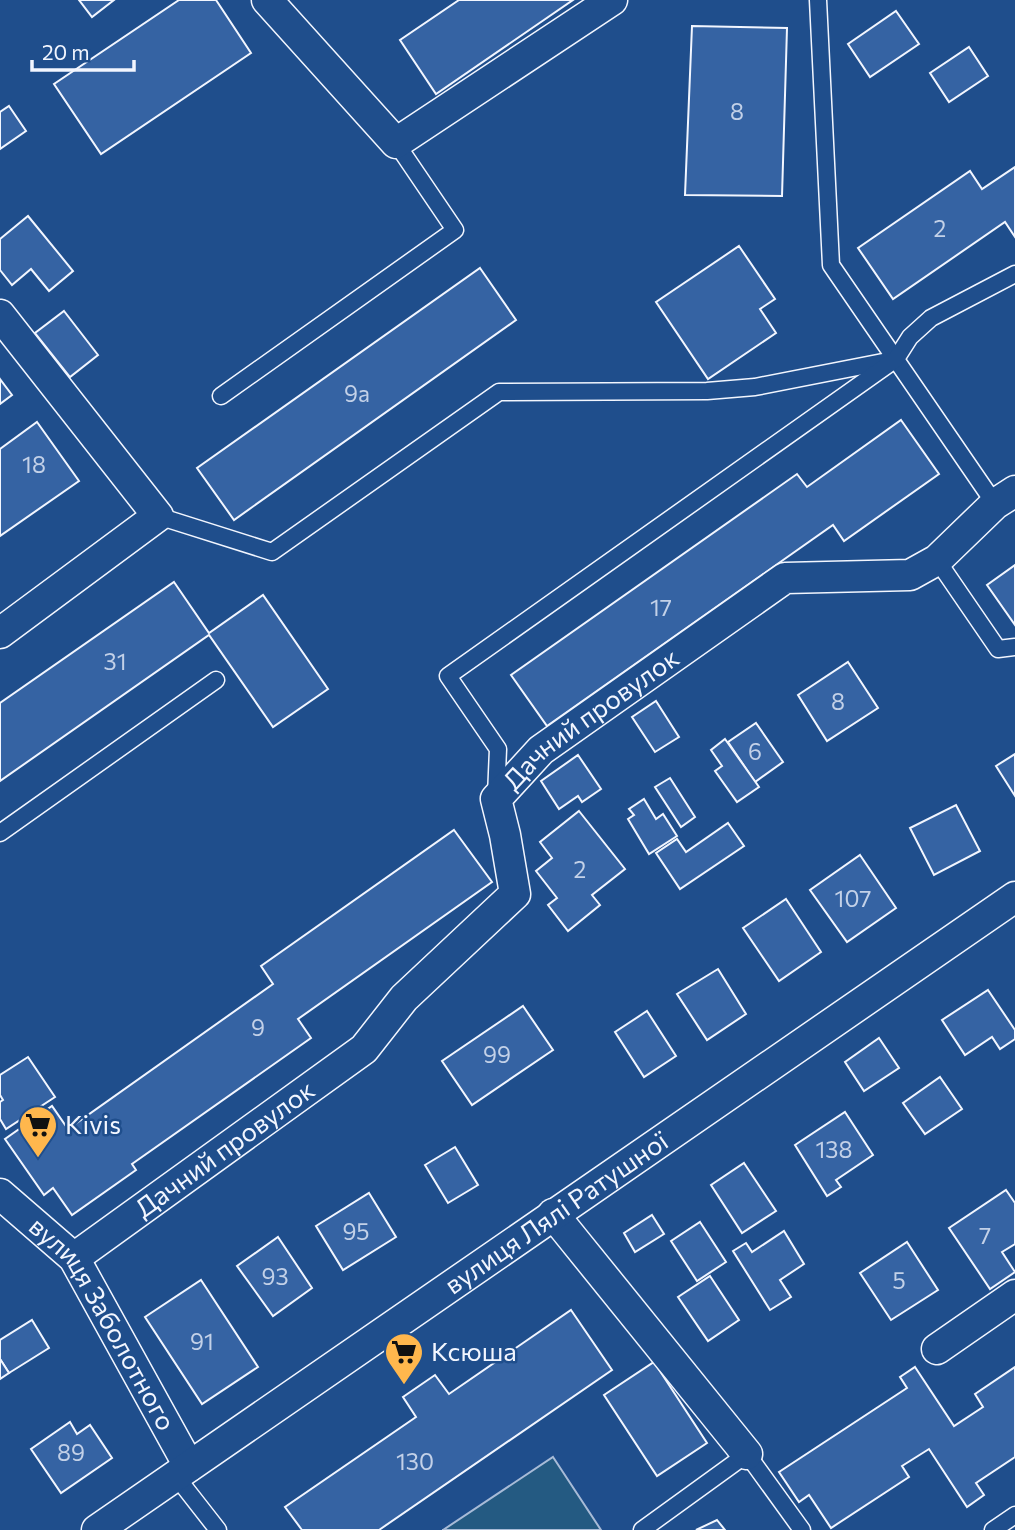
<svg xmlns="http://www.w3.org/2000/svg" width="1015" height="1530" font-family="Commissioner,sans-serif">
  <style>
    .green { fill: #245a82; stroke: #a8bbd7; stroke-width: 2 }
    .building { fill: #3563a3; stroke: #f2f6ff; stroke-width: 2 }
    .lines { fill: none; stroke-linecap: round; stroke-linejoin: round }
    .lane-casing { stroke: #f2f6ff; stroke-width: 19 }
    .street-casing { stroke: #f2f6ff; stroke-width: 33 }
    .lane { stroke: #1f4e8c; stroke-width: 16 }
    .street { stroke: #1f4e8c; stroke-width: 30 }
    .labels { text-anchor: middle; stroke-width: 5; stroke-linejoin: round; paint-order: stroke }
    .number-label { font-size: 23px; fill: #c3d1e8 }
    .street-label { font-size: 26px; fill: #f2f6ff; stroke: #1f4e8c }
    .poi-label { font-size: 26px; fill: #f2f6ff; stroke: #1f4e8c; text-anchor: start }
  </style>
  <rect width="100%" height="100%" fill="#1f4e8c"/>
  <polygon class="green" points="553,1457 601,1530 442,1530 443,1530"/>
  <g class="building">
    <polygon points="79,0 114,0 92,17"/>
    <polygon points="179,0 216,0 251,53 101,154 54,84"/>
    <polygon points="459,0 573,0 436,94 400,40"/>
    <polygon points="896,11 919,44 870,77 848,44"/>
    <polygon points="692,26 787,28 782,196 685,195"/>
    <polygon points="969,47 988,76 949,102 930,73"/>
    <polygon points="9,106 26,131 0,149 0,112"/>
    <polygon points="1015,167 1015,237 1005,222 893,299 858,248 970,171 982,189"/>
    <polygon points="28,216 73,271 49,291 31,269 12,285 0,270 0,239"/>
    <polygon points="739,246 775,299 760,309 776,333 708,379 656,302"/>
    <polygon points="480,268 516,320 234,520 197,468"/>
    <polygon points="64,311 98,355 70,377 35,333"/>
    <polygon points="0,379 12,395 0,404"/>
    <polygon points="901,420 939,474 844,541 833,525 547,726 511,675 797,474 807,487"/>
    <polygon points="37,422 79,481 0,536 0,449"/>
    <polygon points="1015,565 1015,625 987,585"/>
    <polygon points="174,582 209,633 263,595 328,689 273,727 209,635 0,781 0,703"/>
    <polygon points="848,662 878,708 827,741 798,695"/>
    <polygon points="656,701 679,737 655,752 632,717"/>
    <polygon points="756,723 783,762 755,782 728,742"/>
    <polygon points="725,739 759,787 737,802 715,771 722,766 711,750"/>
    <polygon points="1015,754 1015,796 996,766"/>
    <polygon points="578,755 601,789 582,802 578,796 559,809 541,781"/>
    <polygon points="670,778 695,817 681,827 655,787"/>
    <polygon points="644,799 656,819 663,814 677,836 649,854 628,819 634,815 629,809"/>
    <polygon points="956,805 980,851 934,875 910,828"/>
    <polygon points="579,811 625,869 592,895 600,905 568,931 548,905 557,898 536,871 552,858 540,842"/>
    <polygon points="728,823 744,846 680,889 656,853 677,839 686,852"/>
    <polygon points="454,830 492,882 298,1019 311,1038 132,1164 136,1170 72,1215 53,1188 44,1195 5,1139 52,1106 68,1129 273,984 261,966"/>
    <polygon points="860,855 896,908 847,942 810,890"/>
    <polygon points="786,899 821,952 779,981 743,928"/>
    <polygon points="718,969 746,1014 707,1040 677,994"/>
    <polygon points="988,990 1015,1030 1015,1039 1000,1049 992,1037 965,1055 942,1020"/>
    <polygon points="523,1006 553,1050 472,1105 442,1061"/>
    <polygon points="647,1011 676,1056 644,1077 615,1032"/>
    <polygon points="879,1038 899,1068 864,1091 845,1062"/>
    <polygon points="28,1057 55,1097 6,1129 0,1119 0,1102 3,1100 0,1095 0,1075"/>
    <polygon points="940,1077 962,1109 925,1134 903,1103"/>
    <polygon points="845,1112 873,1155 836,1180 841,1187 827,1196 795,1145"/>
    <polygon points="455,1147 478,1185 448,1203 425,1165"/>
    <polygon points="744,1163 776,1211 742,1233 711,1185"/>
    <polygon points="1006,1190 1015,1203 1015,1244 1002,1252 1015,1272 990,1289 949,1228"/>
    <polygon points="369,1193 396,1237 343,1270 316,1226"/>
    <polygon points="652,1215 664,1234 635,1252 624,1233"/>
    <polygon points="700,1222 726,1262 697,1281 671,1241"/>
    <polygon points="784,1231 804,1264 780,1280 791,1297 770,1310 733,1251 746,1243 752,1252"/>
    <polygon points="278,1237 312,1288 273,1316 237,1266"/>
    <polygon points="907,1242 938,1290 891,1320 860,1273"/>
    <polygon points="710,1276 739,1320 708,1341 678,1297"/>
    <polygon points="201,1280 258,1367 202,1404 145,1317"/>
    <polygon points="571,1310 612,1370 379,1530 302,1530 285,1507 416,1417 403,1397 435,1375 449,1394"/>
    <polygon points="32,1320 49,1348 9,1373 0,1359 0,1340"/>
    <polygon points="0,1359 9,1373 0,1379"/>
    <polygon points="654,1362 707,1443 657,1476 604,1395"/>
    <polygon points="915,1367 954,1426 983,1407 975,1394 1015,1367 1015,1457 976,1483 984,1495 967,1507 929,1449 902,1466 909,1477 831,1528 809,1495 799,1502 779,1472 907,1388 900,1377"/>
    <polygon points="70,1422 77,1434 90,1425 112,1458 61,1493 31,1449"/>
    <polygon points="717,1520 725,1530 696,1530"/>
  </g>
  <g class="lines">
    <defs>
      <g id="lane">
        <polyline points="818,0 831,265 995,504"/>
        <polyline points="221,396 455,230 396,143"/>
        <polyline points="158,516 272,552 499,392 707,391 755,387 888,361"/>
        <polyline points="937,560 998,649 1015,647"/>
        <polyline points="496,796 498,749 448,676 896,359 910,337 931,318 1015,274"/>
        <polyline points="0,833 216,680"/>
        <polyline points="175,1475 218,1530"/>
        <polyline points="642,1530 747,1454 802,1530"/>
        <polyline points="993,1530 1015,1515"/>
      </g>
      <g id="street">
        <polyline points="267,0 396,143 612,0"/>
        <polyline points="0,315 158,516 0,633"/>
        <path id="s1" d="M0 1194 74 1258 189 1466"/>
        <polyline points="553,1214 747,1454"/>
        <path id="s2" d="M74 1258 364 1049 404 998 515 894 505 835 496 799 541 750 785 578 910 575 937 560 995 504 1015 491"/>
        <polyline points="937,1349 1015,1295"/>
        <path id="s3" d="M97 1530 1015 897"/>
      </g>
    </defs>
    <use href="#lane" class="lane-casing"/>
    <use href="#street" class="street-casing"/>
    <use href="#lane" class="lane"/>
    <use href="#street" class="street"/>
  </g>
  <defs>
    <symbol id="supermarket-pin" viewBox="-11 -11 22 30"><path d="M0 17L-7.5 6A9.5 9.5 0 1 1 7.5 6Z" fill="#ffb74d" stroke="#1f4e8c"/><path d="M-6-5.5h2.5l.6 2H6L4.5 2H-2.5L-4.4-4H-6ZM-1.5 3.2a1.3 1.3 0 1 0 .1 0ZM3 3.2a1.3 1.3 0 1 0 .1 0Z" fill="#111"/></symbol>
  </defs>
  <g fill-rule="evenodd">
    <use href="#supermarket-pin" x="16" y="1103" width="44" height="60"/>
    <use href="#supermarket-pin" x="382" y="1330" width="44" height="60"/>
  </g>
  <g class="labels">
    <g class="number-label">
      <text x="737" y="120">8</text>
      <text x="940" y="237">2</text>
      <text x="357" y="402">9а</text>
      <text x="34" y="473">18</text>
      <text x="661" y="616">17</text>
      <text x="115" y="670">31</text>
      <text x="838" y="710">8</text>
      <text x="755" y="760">6</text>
      <text x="580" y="878">2</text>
      <text x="853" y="907">107</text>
      <text x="258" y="1036">9</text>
      <text x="497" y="1063">99</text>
      <text x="834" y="1158">138</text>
      <text x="356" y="1240">95</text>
      <text x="985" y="1244">7</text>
      <text x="275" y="1285">93</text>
      <text x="899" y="1289">5</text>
      <text x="202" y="1350">91</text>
      <text x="71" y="1461">89</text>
      <text x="415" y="1470">130</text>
    </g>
    <g class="street-label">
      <text dy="9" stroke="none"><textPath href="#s2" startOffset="796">Дачний провулок</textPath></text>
      <text dy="9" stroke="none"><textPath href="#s2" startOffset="186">Дачний провулок</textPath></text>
      <text dy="9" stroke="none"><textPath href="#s3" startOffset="558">вулиця Лялі Ратушної</textPath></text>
      <text dy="9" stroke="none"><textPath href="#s1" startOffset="168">вулиця Заболотного</textPath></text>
    </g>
    <g class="poi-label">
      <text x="65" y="1134">Kivis</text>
      <text x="431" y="1361">Ксюша</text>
    </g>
  </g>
  <path d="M32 60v10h102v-10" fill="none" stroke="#f2f6ff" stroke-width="3.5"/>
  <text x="42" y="60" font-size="21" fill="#f2f6ff" stroke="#1f4e8c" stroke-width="5" paint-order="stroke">20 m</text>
</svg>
